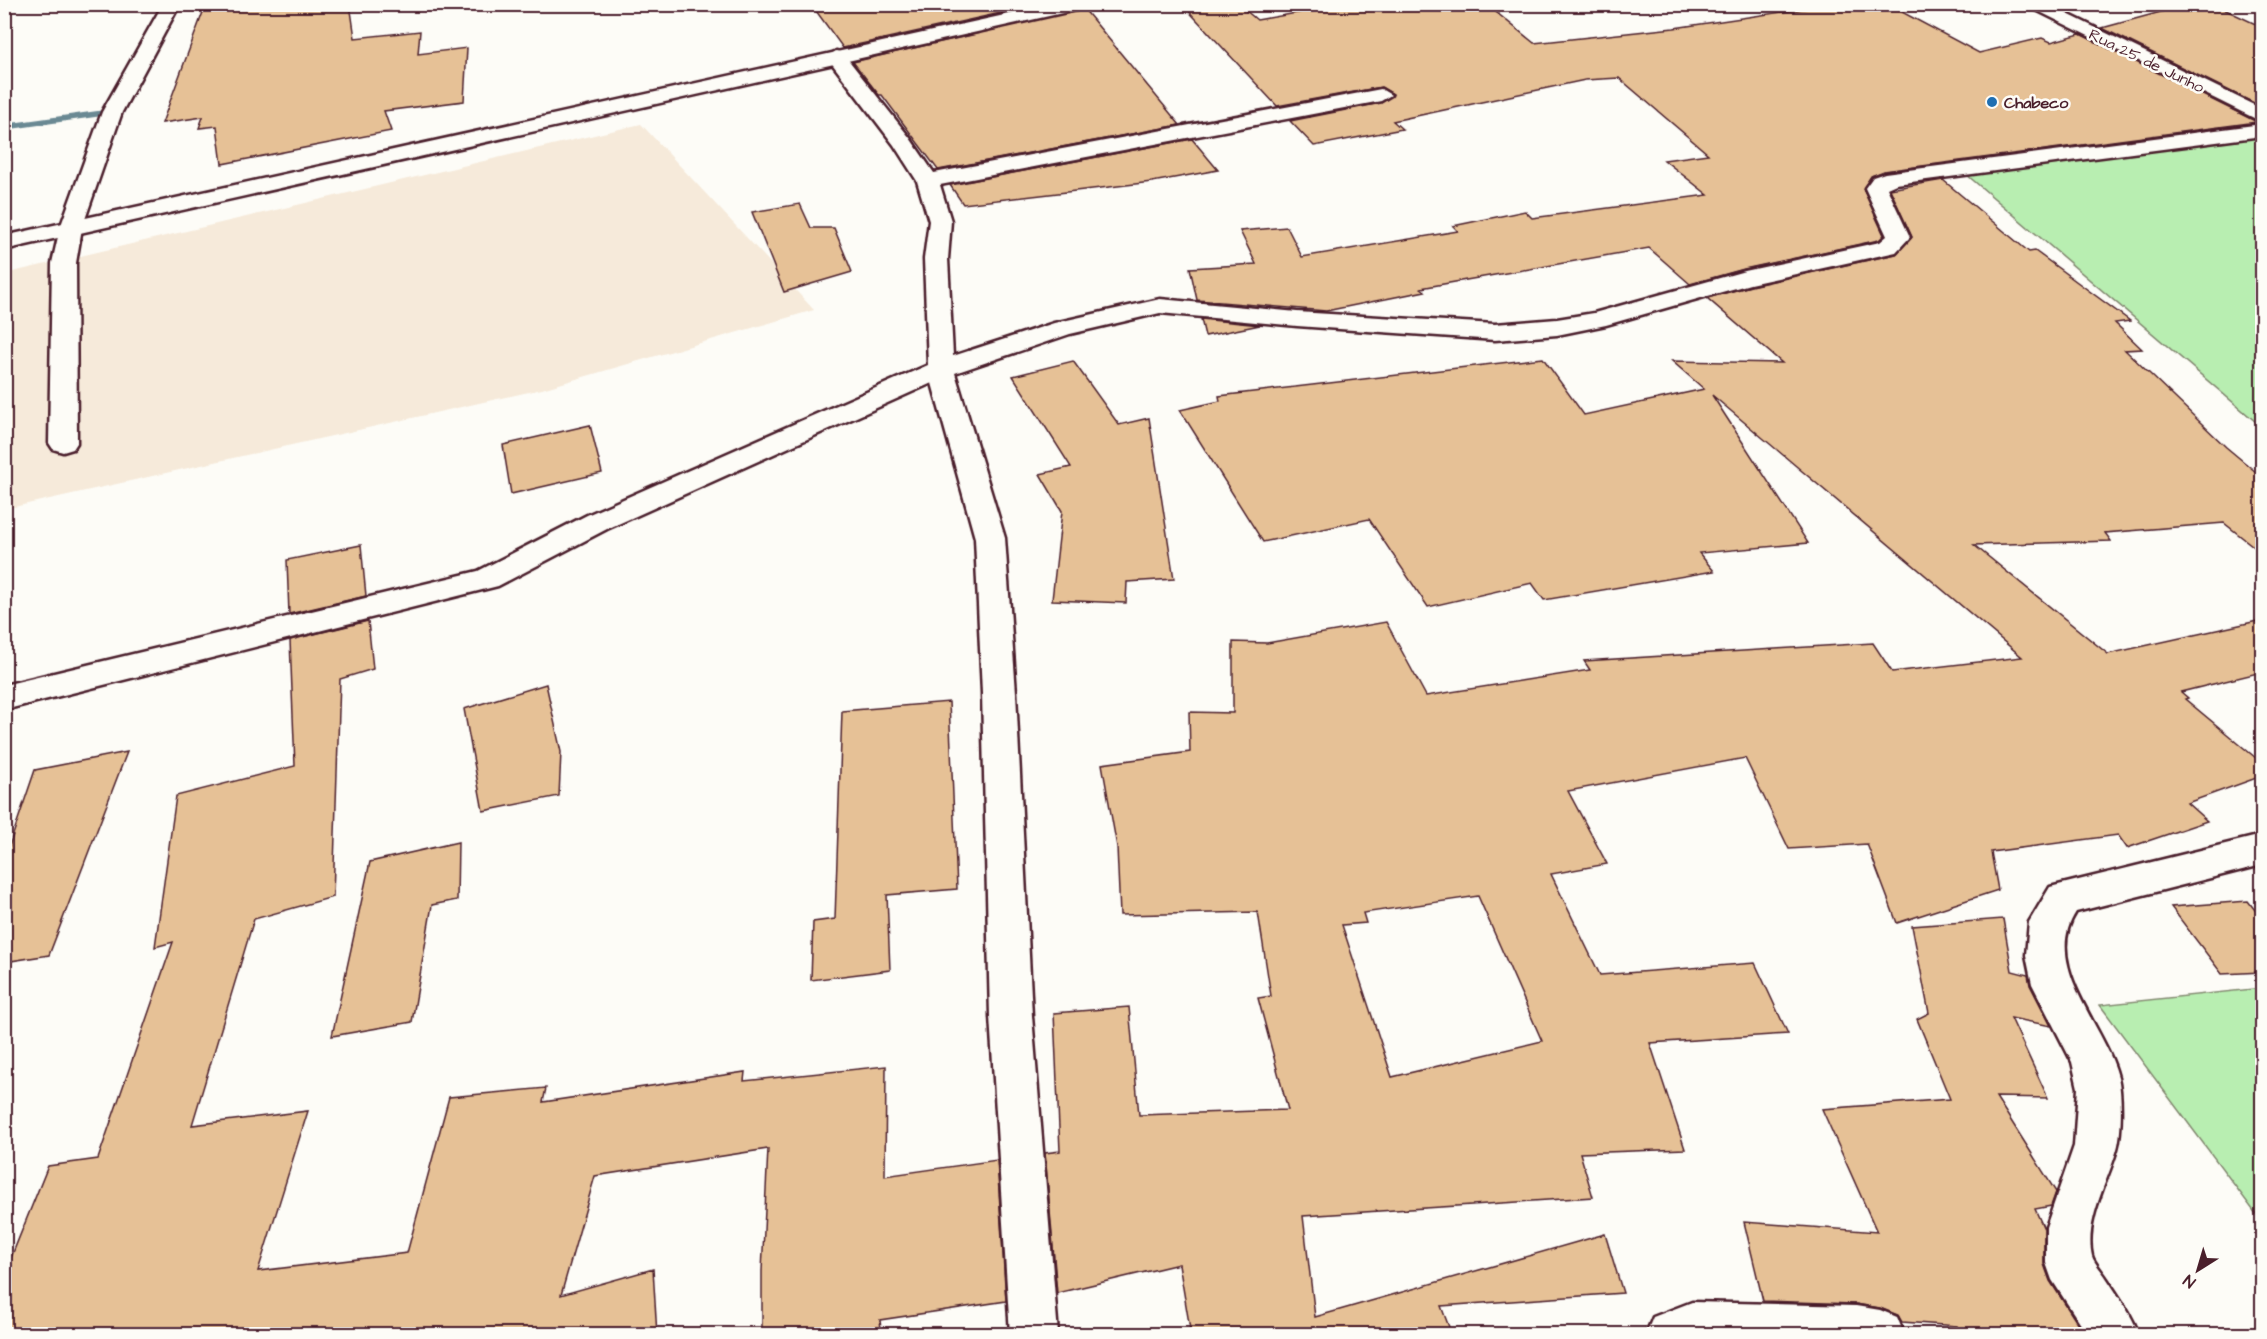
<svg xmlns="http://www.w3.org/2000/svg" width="2267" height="1339" font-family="'Architects Daughter',sans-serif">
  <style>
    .built { fill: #f6eada }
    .green { fill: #b8eeb1; stroke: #81866e; stroke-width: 1.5 }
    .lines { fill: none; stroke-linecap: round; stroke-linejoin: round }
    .stream { fill: #6a8993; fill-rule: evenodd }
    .building { fill: #e6c196; stroke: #4a1f2b; stroke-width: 1.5; fill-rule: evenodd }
    .lane-casing { stroke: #4a1f2b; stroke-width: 5 }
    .street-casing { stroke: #4a1f2b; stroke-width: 5 }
    .secondary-casing { stroke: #4a1f2b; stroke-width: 5 }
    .lane { fill: #fdfcf7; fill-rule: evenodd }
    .street { fill: #fdfcf7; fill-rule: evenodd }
    .secondary { fill: #fdfcf7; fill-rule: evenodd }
    .poi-dot { fill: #1f6fb2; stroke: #fdfcf7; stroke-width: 2 }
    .labels { text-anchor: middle; stroke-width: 5; stroke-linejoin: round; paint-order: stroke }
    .far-street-label { font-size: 16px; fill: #4a1f2b; stroke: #fdfcf7 }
    .far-poi-label { font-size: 16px; font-weight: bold; fill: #4a1f2b; stroke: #fdfcf7; text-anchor: start }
  </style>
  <rect width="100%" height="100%" fill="#fdfcf7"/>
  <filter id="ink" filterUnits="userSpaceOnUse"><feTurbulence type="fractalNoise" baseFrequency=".0167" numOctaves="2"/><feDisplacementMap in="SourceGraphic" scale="12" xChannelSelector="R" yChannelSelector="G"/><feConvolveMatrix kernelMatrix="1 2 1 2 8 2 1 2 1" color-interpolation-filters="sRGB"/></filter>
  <g filter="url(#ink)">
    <polygon class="built" points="641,124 814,310 542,389 5,509 4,274"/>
    <g class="green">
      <polygon points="2262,128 2262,427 1960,169"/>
      <polygon points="2262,988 2262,1222 2100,1005"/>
    </g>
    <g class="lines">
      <polygon class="stream" points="112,109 117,112 116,114 4,130 4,124"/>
    </g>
    <g class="building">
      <polygon points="206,4 350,4 355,38 420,31 418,54 467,48 464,101 384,111 391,131 222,164 217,126 199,128 203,117 162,123"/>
      <polygon points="811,4 1041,4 843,48"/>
      <polygon points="1182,4 1238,4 1257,20 1348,4 1486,4 1534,43 1674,28 1836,4 1887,4 1979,53 2042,38 2051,42 2080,34 2257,122 1884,171 1871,176 1863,189 1884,235 1879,240 1744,269 1690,284 1649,248 1421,288 1425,291 1326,311 1197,300 1190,268 1256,264 1240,231 1287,227 1302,257 1458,231 1453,226 1525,211 1532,218 1708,195 1664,160 1708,154 1619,78 1585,80 1393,121 1402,129 1314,146 1290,121 1381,103 1393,94 1381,87 1277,106"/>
      <polygon points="2190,4 2213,4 2262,27 2262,107 2102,28"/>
      <polygon points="1084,9 1180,125 938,170 882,95 879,95 853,62"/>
      <polygon points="1192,139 1218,170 1152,182 963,204 950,185"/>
      <path d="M1943 180 2029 252 2035 251 2130 321 2115 323 2142 349 2125 350 2226 447 2262 477V553L2224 523 2105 533 2111 541 1974 545 2108 654 2262 620V672L2181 692 2188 698 2185 699 2262 763V776L2187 803 2207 821 2127 848 2118 835 1991 852 1998 890 1897 923 1867 844 1789 849 1745 758 1568 791 1607 864 1551 874 1600 975 1755 963 1788 1034 1650 1043 1685 1149 1580 1153 1593 1197 1303 1216 1315 1317 1605 1234 1623 1293 1441 1306 1452 1335H1191L1179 1264 1057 1293 1045 1153 1060 1151 1054 1013 1129 1007 1139 1115 1288 1110 1258 998 1271 996 1258 912 1120 915 1117 847 1102 764 1190 752 1189 712 1233 713V642L1267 643 1386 622 1426 696 1590 670 1584 661 1873 643 1892 672 2022 657 1712 395 1808 543 1699 553 1714 571 1544 600 1532 583 1428 607 1369 519 1263 542 1180 410 1220 401 1219 396 1543 358 1584 415 1704 389 1672 361 1782 363 1707 298 1751 286 1896 254 1912 237 1890 189ZM1478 896 1542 1041 1392 1077 1342 925 1366 923 1363 913Z"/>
      <polygon points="800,204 811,228 834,228 852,272 784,292 752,212"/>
      <polygon points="1201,319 1260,325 1205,336"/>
      <polygon points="1073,361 1119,425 1149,418 1174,579 1127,582 1126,603 1052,600 1062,511 1040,474 1071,467 1013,376"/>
      <polygon points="590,425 602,473 511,494 503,445"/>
      <polygon points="361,545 366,596 289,614 287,560"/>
      <polygon points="368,621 373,669 340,679 333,897 254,919 192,1125 308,1111 258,1271 407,1253 449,1097 546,1088 543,1102 745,1072 744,1081 886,1066 885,1176 997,1160 1006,1301 880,1320 881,1329 857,1335 762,1335 762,1271 768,1149 595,1176 561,1295 653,1269 657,1335 4,1335 4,1275 48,1166 98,1159 173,942 155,947 176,796 295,766 290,640"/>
      <polygon points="546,684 561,752 559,796 483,811 464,709"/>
      <polygon points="949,702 957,889 887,895 890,970 811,980 813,922 835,919 842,711"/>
      <polygon points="127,752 49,955 4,962 4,861 35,770"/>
      <polygon points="458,842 457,900 432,905 412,1022 332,1036 370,862"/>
      <polygon points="2248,901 2262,919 2262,972 2222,974 2171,907"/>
      <polygon points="2003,919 2012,971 2028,975 2030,985 2051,1026 2011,1018 2048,1098 1996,1097 2056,1192 2051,1206 2035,1209 2044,1229 2044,1264 2050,1281 2085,1335 1960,1335 1957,1326 1902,1322 1898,1315 1880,1308 1856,1304 1763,1301 1744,1222 1877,1232 1822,1109 1950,1099 1917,1019 1929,1013 1912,926"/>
    </g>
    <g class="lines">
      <defs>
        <polygon id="lane" points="71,221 79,223 82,228 76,263 77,443 73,449 63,452 53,449 49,443 52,263 60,228 63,223"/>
        <g id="street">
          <polygon points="163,4 180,4 122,112 82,228 79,233 63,233 60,228 102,112"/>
          <polygon points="836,51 843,53 910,138 934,173 1381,89 1391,95 1381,101 940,185 951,221 948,259 953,356 1054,323 1160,299 1297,312 1495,324 1557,319 1594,313 1745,271 1880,242 1887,236 1865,188 1873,177 1885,173 2262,124 2262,136 1896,184 1887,188 1910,237 1896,252 1750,284 1606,325 1557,335 1495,340 1297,326 1160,313 1070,334 955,373 1005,538 1016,693 1032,1016 1058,1334 1010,1334 990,1016 982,693 975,538 932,383 607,529 498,586 4,710 4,685 478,571 587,515 928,365 924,259 929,221 917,181 894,145 827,57"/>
          <path d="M2262 835V865L2076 912C2041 965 2105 1025 2118 1077 2122 1094 2122 1132 2117 1149 2108 1181 2084 1222 2092 1256 2094 1263 2103 1272 2107 1279 2119 1297 2131 1314 2139 1334H2087L2052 1280 2046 1263V1227L2074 1146 2078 1088 2072 1062 2032 984 2026 955 2029 922 2050 887Z"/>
          <polygon points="1692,1302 1856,1306 1880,1310 1897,1317 1904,1334 1646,1334 1653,1317"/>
        </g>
        <g id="secondary">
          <polygon points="1054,4 1088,4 1080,9 4,250 4,236"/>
          <polygon points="2024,4 2047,4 2262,109 2262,122"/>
        </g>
      </defs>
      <use href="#lane" class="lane-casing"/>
      <use href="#street" class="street-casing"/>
      <use href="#secondary" class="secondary-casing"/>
      <use href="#lane" class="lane"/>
      <use href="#street" class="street"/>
      <use href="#secondary" class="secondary"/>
    </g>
  </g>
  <circle class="poi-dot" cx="1992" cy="102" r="6"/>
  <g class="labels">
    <g class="far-street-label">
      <text transform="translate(2147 60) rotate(26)" y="6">Rua 25 de Junho</text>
    </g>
    <g class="far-poi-label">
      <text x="2004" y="108">Chabeco</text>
    </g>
  </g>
  <rect width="2267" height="1339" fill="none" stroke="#fdfcf7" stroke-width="24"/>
  <rect x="12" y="12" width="2243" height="1315" fill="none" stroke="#4a1f2b" stroke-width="2" filter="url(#ink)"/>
  <g transform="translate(2198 1270) rotate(217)" stroke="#fdfcf7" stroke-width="4.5" paint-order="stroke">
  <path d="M0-4.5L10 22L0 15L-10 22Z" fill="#4a1f2b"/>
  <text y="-9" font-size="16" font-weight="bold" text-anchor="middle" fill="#4a1f2b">N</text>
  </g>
</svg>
